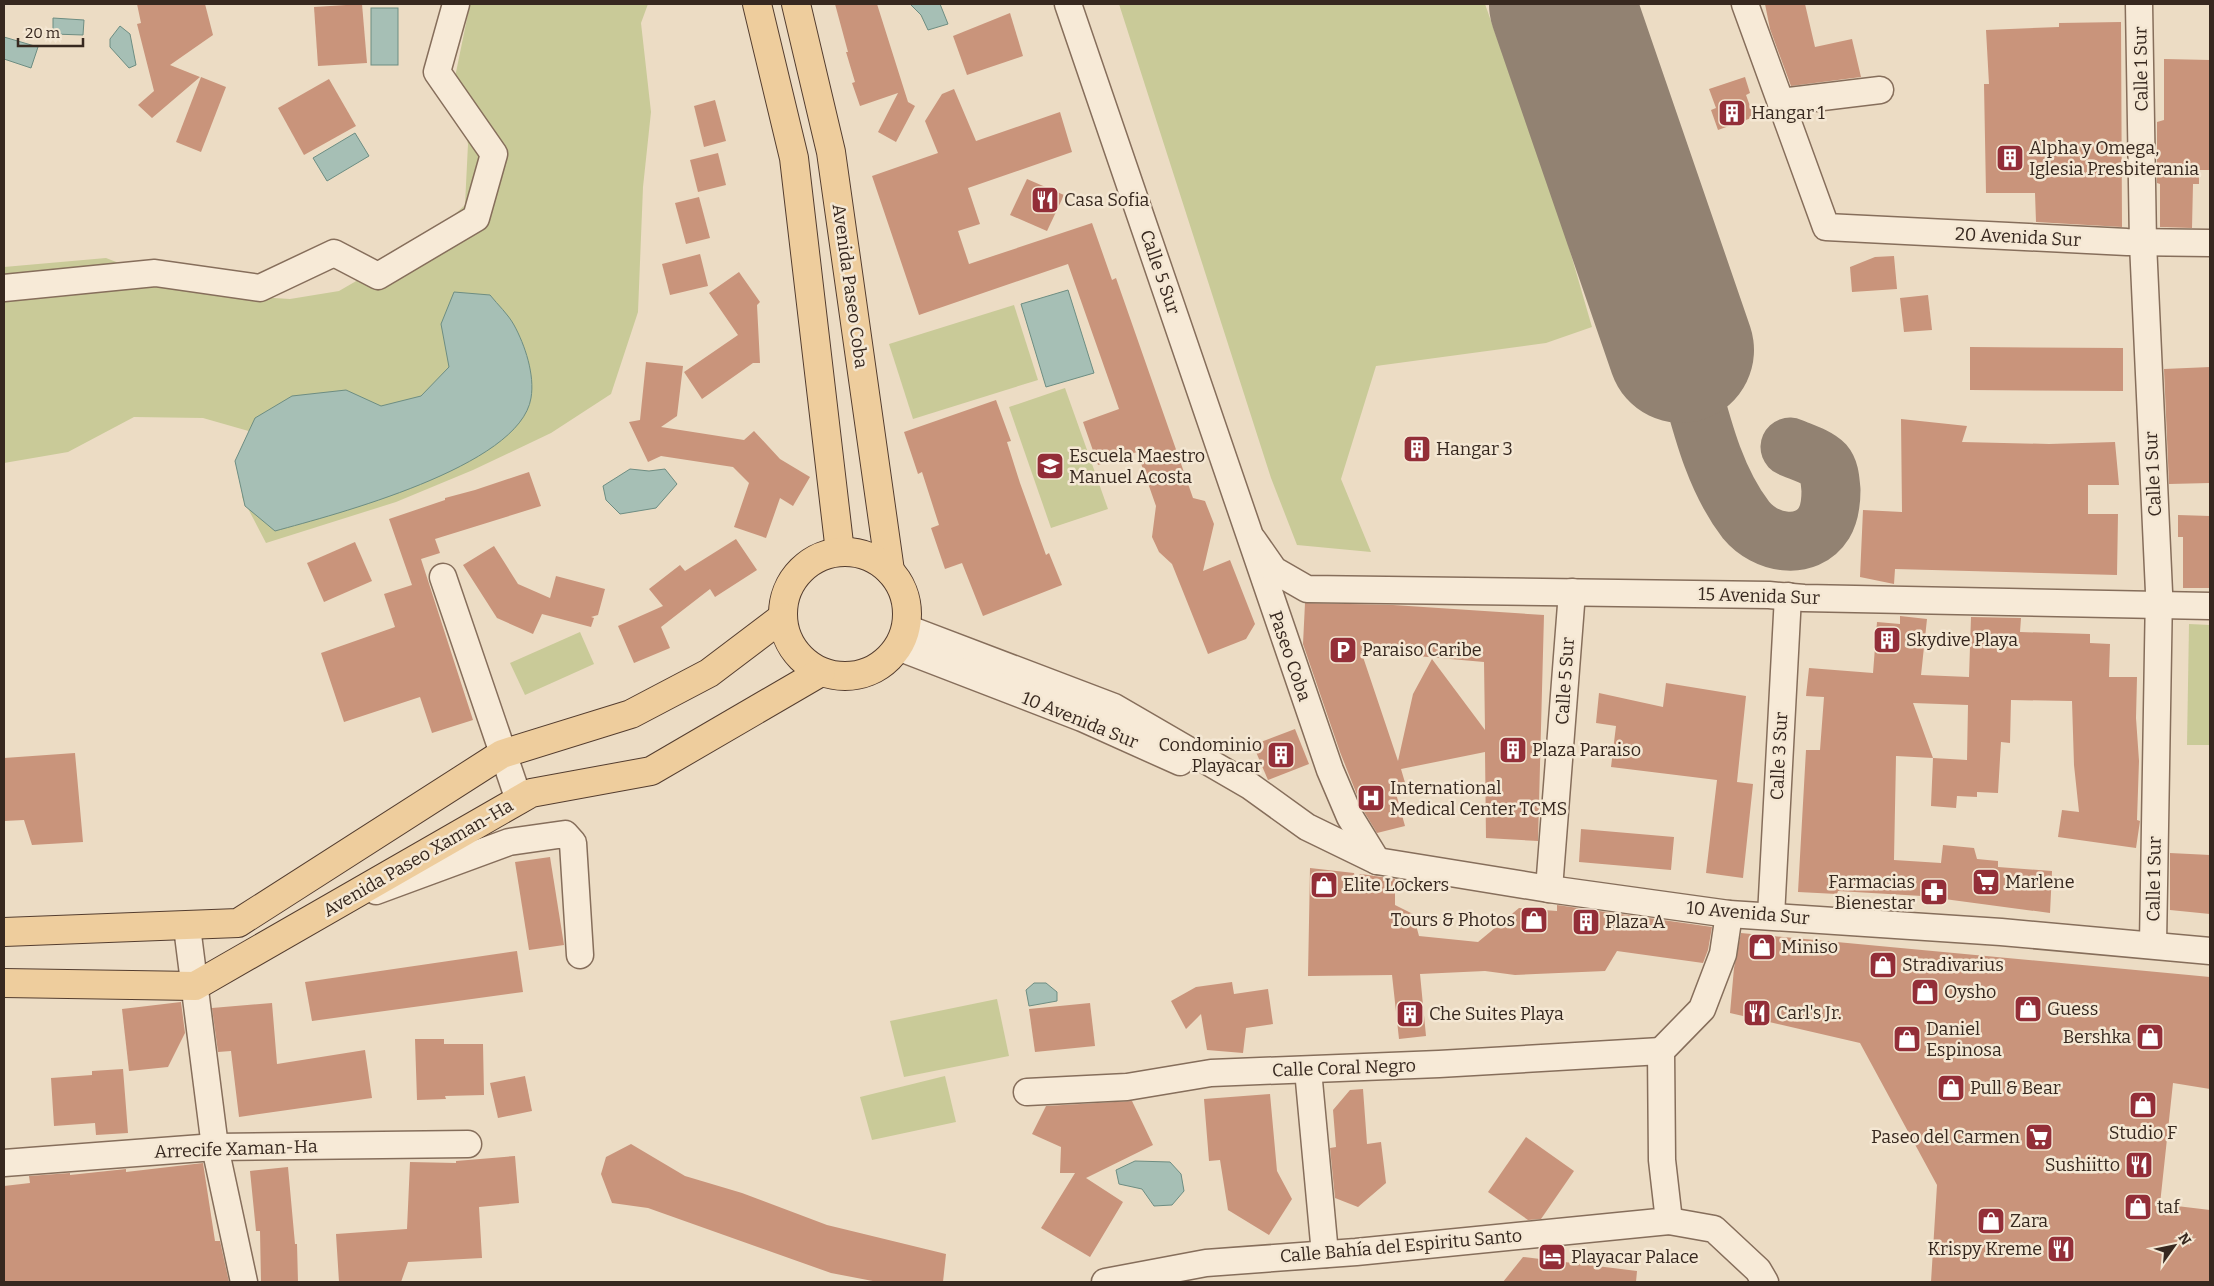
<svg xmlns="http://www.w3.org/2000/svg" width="2214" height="1286" font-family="Bitter,serif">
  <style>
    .green { fill: #c9ca98 }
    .water { fill: #a6bfb5; stroke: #6d8d82 }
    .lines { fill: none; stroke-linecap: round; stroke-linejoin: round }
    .taxiway { stroke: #928272; stroke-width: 59 }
    .runway { stroke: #928272; stroke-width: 146 }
    .building { fill: #c9947b; fill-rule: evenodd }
    .minor-casing { stroke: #866e5b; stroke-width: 29 }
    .major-casing { stroke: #543d2f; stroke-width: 30 }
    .minor { stroke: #f7ead7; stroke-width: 26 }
    .major { stroke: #eecd9d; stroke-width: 28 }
    .labels { text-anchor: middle; stroke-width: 5; stroke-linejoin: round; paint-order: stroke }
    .street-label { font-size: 18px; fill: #37281f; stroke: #f4e7d3 }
    .poi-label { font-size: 18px; fill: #37281f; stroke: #f4e7d3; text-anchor: start }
  </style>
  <rect width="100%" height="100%" fill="#ecdcc4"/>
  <g class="green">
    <polygon points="470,4 648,4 641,23 651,112 643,187 638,312 611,394 551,433 473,470 396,502 266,543 242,497 252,432 203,418 134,417 68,452 4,463 4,267 106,258 196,293 290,299 339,291 427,240 465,205 468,144 454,82"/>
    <polygon points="1119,4 1485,4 1561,220 1592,327 1546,343 1376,366 1341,479 1371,552 1297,545 1271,478"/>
    <polygon points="1014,305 1038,380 913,419 889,344"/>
    <polygon points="1065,388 1108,509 1051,528 1009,407"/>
    <polygon points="2189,624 2210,625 2210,745 2187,745"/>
    <polygon points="580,632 594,664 525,695 510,663"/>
    <polygon points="997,999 1009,1056 904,1077 890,1021"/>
    <polygon points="945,1076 956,1122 872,1140 860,1097"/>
  </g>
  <g class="water">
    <polygon points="910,4 940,4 948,24 928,30 921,15"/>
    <rect x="371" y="8" width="27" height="57"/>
    <polygon points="53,18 84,20 83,35 53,34"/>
    <polygon points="120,26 130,34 136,65 129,68 110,47 110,39"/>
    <polygon points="4,37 38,47 31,68 4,59"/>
    <polygon points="355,133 369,156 327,181 313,158"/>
    <polygon points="1068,290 1094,373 1046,387 1021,304"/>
    <path d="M454 292 490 295C498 305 508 314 514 325 525 345 535 375 531 398 520 467 333 515 275 531L245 506 235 461 255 418 292 396 346 390 381 406 421 396 449 367 441 324Z"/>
    <polygon points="630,469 649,471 665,469 677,484 656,508 620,514 606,500 603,486"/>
    <polygon points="1034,983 1046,983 1057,992 1057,1001 1029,1006 1026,990"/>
    <polygon points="1135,1161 1170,1162 1181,1174 1184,1191 1172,1205 1154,1206 1142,1189 1119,1184 1116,1170"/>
  </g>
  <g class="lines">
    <path class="taxiway" d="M1681 350C1698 407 1709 472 1746 520 1765 543 1806 552 1824 523 1830 513 1831 500 1831 490 1830 481 1830 471 1824 464 1816 456 1801 452 1790 447"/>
    <polyline class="runway" points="1562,4 1681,350"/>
  </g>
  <g class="building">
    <polygon points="137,4 205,4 213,35 170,65 200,77 152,118 138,105 154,91 137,24 141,23"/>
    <polygon points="362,4 367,63 318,66 314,7"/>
    <polygon points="835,4 877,4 908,102 915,106 896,142 878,132 898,93 860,106 852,83 855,82 846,52 848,52"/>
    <polygon points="1765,4 1805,4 1815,47 1852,39 1861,77 1791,86 1770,29"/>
    <polygon points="1010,13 1023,56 967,75 953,36"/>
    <polygon points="2121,22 2122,227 2036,222 2035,193 1986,193 1984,84 1989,84 1986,30 2059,27 2059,23"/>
    <polygon points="2164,59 2210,60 2210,170 2199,170 2199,184 2193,184 2192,228 2160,227 2160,184 2157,183 2157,122 2164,120"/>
    <polygon points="201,77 226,87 201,152 176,142"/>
    <polygon points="1745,77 1750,93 1746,95 1754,117 1718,130 1711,110 1716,108 1709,89"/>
    <polygon points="329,79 356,126 304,155 278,108"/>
    <polygon points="954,89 976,141 1060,112 1072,152 968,188 980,224 958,231 969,264 1092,223 1112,280 1116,278 1193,498 1205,501 1214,524 1203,571 1230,560 1255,624 1246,639 1208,654 1172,564 1159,552 1152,537 1156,506 1137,452 1098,465 1083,422 1119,409 1068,264 919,315 872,176 938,153 925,121 942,94"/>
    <polygon points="715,100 726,141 704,147 694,106"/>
    <polygon points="718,153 726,185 698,192 690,160"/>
    <polygon points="1027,179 1064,195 1047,231 1010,215"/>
    <polygon points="699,197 710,238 686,244 675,203"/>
    <polygon points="700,254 708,286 670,295 662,264"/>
    <polygon points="1894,256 1897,289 1852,292 1850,267 1875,257"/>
    <polygon points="739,272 760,302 757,305 760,363 753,363 702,399 684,372 738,335 709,293"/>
    <polygon points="1928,295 1932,330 1904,332 1900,298"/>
    <polygon points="1970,347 2123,348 2123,391 1970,390"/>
    <polygon points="646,362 683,366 677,416 661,427 744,440 754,431 780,459 810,477 793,506 780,498 766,538 734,527 749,483 733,467 661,456 648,462 629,422 640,420"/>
    <polygon points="2210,367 2210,483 2169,484 2164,369"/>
    <polygon points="996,400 1011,441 1007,442 1020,483 1046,555 1049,553 1062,585 983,616 962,563 945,569 931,528 939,525 922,472 918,474 904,432"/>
    <polygon points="1901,419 1967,426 1962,442 2049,444 2115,442 2119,485 2088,485 2088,514 2118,514 2117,575 1895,569 1894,584 1860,577 1863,510 1902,512"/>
    <polygon points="529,472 541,506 435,539 440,553 421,559 473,720 432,733 420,697 344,722 321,653 395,627 384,594 412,585 389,519 445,500 445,498 475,490"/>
    <polygon points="2178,515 2210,516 2210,588 2183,588 2183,537 2178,537"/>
    <polygon points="736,539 757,570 715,597 710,589 661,627 670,648 634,663 618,626 663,606 649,589 680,565 685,571"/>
    <polygon points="355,542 372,581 324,602 307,563"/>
    <polygon points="494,546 518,584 550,598 556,576 605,589 598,615 591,617 594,618 591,627 542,614 533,634 497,618 463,565"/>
    <path d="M1305 603 1393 605 1544 615 1538 841 1486 838 1485 752 1401 769 1406 786 1395 790 1405 826 1377 833 1363 810 1340 752 1303 644ZM1361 651 1484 662 1485 730 1432 659 1413 694 1398 761Z"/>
    <path d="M1900 616 1927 619 1921 675 1969 677 1971 617 2021 618 2020 632 2090 634V643L2110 644 2109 677H2137L2136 718 2139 761 2137 820 2140 821 2136 848 2058 837 2062 810 2079 812 2074 765 2072 701 2011 700 2010 743 2001 742 1998 793 1977 792V797L1957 796 1956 808 1931 806 1933 758 1896 756 1894 860 1941 863 1943 845 1974 848 1977 859 1998 861V867L2052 871 2050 913 1922 896 1838 891 1837 894 1798 892 1806 750H1820L1824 697 1806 696 1809 668 1873 673 1877 622 1900 624ZM1913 703 1968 705 1967 760 1933 758Z"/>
    <polygon points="1666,683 1746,696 1737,782 1753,784 1743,878 1706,873 1717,780 1611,767 1616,726 1596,723 1599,693 1663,707"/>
    <polygon points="1295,729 1309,764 1268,780 1253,745"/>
    <polygon points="75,753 83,842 32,845 24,820 4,821 4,758"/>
    <polygon points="1581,829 1674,837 1671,870 1579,862"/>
    <polygon points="2170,853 2210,855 2210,914 2170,910"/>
    <polygon points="550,857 564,945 529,950 515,862"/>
    <polygon points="1310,868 1354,873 1355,877 1361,874 1395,879 1395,905 1413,914 1419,936 1478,942 1519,908 1557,911 1557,905 1712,927 1708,950 1703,963 1617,951 1605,971 1515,975 1485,971 1420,974 1426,1036 1399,1039 1392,975 1308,976"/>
    <polygon points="1741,933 2210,977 2210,1089 2173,1083 2160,1204 2210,1210 2210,1282 1931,1282 1937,1185 1860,1043 1730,1013 1734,968"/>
    <polygon points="517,951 523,992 312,1021 305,982"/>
    <polygon points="1232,982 1234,994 1268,989 1273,1024 1246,1028 1243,1053 1207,1050 1201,1014 1186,1029 1171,1001 1196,987"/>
    <polygon points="181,1002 185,1033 168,1067 129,1071 122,1009"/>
    <polygon points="272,1003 277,1064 365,1050 372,1098 239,1117 231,1051 218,1052 212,1008"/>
    <polygon points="1090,1003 1095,1046 1035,1052 1029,1009"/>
    <polygon points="415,1039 444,1039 444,1044 483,1044 484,1095 445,1096 446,1099 417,1100"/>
    <polygon points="123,1069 128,1133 96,1135 95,1123 54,1126 51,1078 92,1075 92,1071"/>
    <polygon points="525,1076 532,1111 498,1118 490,1083"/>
    <polygon points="1363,1089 1367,1144 1381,1142 1386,1183 1358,1207 1335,1198 1330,1148 1336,1147 1333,1110 1350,1090"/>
    <polygon points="1270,1094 1277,1171 1292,1199 1269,1235 1228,1210 1220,1160 1209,1161 1204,1099"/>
    <polygon points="1132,1101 1153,1145 1086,1178 1123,1202 1090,1257 1041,1228 1075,1173 1060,1173 1061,1147 1032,1134 1046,1106"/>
    <polygon points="1526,1137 1574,1171 1541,1219 1528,1220 1488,1192"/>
    <polygon points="631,1144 685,1176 742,1193 827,1225 946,1254 943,1282 878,1282 831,1273 648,1208 612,1203 601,1174 606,1157"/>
    <polygon points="515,1156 519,1203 479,1207 482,1258 408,1262 401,1282 339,1282 336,1234 407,1229 410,1162 456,1163 456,1161"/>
    <polygon points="203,1163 215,1241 220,1241 229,1282 4,1282 4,1186 30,1183 29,1176 70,1173 70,1175 126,1169 126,1172"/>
    <polygon points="288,1167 295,1244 297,1244 298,1282 261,1282 260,1231 256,1231 250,1171"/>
    <polygon points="1523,1257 1637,1271 1636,1282 1503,1282"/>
  </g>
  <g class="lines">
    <defs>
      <g id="minor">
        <polyline points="1068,4 1330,770 1350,817 1377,861"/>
        <polyline points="1745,4 1826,227 2127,242 2210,243"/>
        <polyline points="2139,4 2143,243 2159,592 2153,944"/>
        <polyline points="1781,102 1880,90"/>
        <polyline points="4,288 155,273 260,288 334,253 378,276 476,218 494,154 437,72 456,4"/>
        <polyline points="1253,540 1274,570 1307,589 1769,595 1804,598 2210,606"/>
        <polyline points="443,577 519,800"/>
        <polyline points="906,628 1114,707 1250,786 1307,827 1377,861 1549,889 1729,914 2001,932 2210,951"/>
        <polyline points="898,647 1082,718 1180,762"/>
        <polyline points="1549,889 1572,592"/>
        <polyline points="376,891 509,842 565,834 573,843 580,955"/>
        <polyline points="1771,916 1788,596"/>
        <polyline points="187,927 215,1147 244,1282"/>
        <polyline points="1308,1070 1325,1254"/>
        <polyline points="1027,1092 1127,1087 1211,1073 1439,1064 1661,1051"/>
        <polyline points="4,1163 215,1147 468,1144"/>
        <polyline points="1669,1221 1714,1229 1758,1270 1765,1282"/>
        <polyline points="1105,1282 1206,1263 1356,1252 1669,1221 1662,1160 1661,1051 1702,1009 1723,954 1729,914"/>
      </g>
      <g id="major">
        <polyline points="757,4 794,158 840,552"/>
        <polyline points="796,4 831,152 890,571"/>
        <circle cx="845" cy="614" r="62"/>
        <polyline points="4,932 238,923 502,754 631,714 709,673 783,617"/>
        <polyline points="4,983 195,986 531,793 651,771 821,672"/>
      </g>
    </defs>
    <use href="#minor" class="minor-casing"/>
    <use href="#major" class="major-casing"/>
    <use href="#minor" class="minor"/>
    <use href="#major" class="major"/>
  </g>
  <defs>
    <symbol id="building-square" viewBox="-11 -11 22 22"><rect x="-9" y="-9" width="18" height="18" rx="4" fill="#932e38" stroke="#f4e7d3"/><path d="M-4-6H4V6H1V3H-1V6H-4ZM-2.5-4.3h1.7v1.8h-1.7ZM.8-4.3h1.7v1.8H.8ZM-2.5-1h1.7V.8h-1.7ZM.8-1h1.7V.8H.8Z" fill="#fff"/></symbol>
    <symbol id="restaurant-square" viewBox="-11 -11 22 22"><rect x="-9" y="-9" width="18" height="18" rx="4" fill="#932e38" stroke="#f4e7d3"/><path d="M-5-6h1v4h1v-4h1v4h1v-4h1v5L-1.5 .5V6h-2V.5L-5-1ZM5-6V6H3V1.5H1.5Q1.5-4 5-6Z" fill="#fff"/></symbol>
    <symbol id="school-square" viewBox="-11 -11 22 22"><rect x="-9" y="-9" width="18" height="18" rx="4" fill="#932e38" stroke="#f4e7d3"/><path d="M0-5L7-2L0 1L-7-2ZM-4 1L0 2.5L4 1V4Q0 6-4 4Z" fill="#fff"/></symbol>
    <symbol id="parking-square" viewBox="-11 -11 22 22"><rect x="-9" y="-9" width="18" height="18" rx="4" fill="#932e38" stroke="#f4e7d3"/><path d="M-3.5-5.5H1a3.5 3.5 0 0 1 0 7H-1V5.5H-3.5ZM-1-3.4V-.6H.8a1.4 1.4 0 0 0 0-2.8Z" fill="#fff"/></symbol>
    <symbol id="hospital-square" viewBox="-11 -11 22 22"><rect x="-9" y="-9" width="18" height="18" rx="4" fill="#932e38" stroke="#f4e7d3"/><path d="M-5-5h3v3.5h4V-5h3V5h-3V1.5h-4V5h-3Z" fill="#fff"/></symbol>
    <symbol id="supermarket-square" viewBox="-11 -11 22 22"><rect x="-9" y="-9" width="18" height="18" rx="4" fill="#932e38" stroke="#f4e7d3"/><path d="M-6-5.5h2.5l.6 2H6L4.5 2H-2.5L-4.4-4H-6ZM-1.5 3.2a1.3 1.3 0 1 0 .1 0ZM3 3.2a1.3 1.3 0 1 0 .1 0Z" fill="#fff"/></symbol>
    <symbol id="shop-square" viewBox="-11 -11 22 22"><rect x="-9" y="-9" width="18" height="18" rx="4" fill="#932e38" stroke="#f4e7d3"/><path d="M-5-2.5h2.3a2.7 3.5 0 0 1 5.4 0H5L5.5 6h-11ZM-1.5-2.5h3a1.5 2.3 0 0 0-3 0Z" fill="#fff"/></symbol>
    <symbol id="pharmacy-square" viewBox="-11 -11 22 22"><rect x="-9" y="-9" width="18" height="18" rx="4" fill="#932e38" stroke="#f4e7d3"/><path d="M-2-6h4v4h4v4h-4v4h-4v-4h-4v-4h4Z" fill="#fff"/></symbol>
    <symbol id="hotel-square" viewBox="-11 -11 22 22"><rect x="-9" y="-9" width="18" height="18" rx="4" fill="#932e38" stroke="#f4e7d3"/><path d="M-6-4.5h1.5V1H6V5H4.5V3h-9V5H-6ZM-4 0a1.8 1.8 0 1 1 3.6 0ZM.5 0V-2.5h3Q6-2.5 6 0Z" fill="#fff"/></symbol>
  </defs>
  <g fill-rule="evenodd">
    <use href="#building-square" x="1716" y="97" width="32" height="32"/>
    <use href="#building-square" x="1994" y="142" width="32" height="32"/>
    <use href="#restaurant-square" x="1029" y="184" width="32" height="32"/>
    <use href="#building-square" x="1401" y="433" width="32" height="32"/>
    <use href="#school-square" x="1034" y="450" width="32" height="32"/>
    <use href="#building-square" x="1871" y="624" width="32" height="32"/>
    <use href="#parking-square" x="1327" y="634" width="32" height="32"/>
    <use href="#building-square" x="1497" y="734" width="32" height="32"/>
    <use href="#building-square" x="1265" y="739" width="32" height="32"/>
    <use href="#hospital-square" x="1355" y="782" width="32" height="32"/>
    <use href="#supermarket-square" x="1970" y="866" width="32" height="32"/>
    <use href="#shop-square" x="1308" y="869" width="32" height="32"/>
    <use href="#pharmacy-square" x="1918" y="876" width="32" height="32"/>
    <use href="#shop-square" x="1518" y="904" width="32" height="32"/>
    <use href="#building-square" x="1570" y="906" width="32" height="32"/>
    <use href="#shop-square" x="1746" y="931" width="32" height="32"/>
    <use href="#shop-square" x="1867" y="949" width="32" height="32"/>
    <use href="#shop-square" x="1909" y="976" width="32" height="32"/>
    <use href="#shop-square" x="2012" y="993" width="32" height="32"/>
    <use href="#restaurant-square" x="1741" y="997" width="32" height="32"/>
    <use href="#building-square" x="1394" y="998" width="32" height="32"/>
    <use href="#shop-square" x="2134" y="1021" width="32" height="32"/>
    <use href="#shop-square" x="1891" y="1023" width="32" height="32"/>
    <use href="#shop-square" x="1935" y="1072" width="32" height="32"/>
    <use href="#shop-square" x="2127" y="1089" width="32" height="32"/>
    <use href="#supermarket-square" x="2023" y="1121" width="32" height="32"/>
    <use href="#restaurant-square" x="2123" y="1149" width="32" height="32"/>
    <use href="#shop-square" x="2122" y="1191" width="32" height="32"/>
    <use href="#shop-square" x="1975" y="1205" width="32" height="32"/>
    <use href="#restaurant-square" x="2045" y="1233" width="32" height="32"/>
    <use href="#hotel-square" x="1536" y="1241" width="32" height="32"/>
  </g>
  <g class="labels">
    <g class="street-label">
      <text transform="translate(2141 69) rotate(-91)" y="6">Calle 1 Sur</text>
      <text transform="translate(2018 237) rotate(3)" y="6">20 Avenida Sur</text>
      <text transform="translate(1160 272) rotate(71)" y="6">Calle 5 Sur</text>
      <text transform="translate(850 286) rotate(82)" y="6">Avenida Paseo Coba</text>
      <text transform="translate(2153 474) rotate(-93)" y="6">Calle 1 Sur</text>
      <text transform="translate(1759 596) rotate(2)" y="6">15 Avenida Sur</text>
      <text transform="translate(1290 656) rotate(71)" y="6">Paseo Coba</text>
      <text transform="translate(1565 681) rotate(-86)" y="6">Calle 5 Sur</text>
      <text transform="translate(1080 720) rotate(22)" y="6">10 Avenida Sur</text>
      <text transform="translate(1779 756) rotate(-87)" y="6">Calle 3 Sur</text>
      <text transform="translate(418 858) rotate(-30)" y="6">Avenida Paseo Xaman-Ha</text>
      <text transform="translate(2154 879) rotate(-89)" y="6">Calle 1 Sur</text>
      <text transform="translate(1748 913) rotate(5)" y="6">10 Avenida Sur</text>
      <text transform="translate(1344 1068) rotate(-2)" y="6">Calle Coral Negro</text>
      <text transform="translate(236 1149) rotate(-2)" y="6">Arrecife Xaman-Ha</text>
      <text transform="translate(1401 1246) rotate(-5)" y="6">Calle Bahía del Espiritu Santo</text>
    </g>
    <g class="poi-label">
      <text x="1751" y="119">Hangar 1</text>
      <text x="2029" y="154">Alpha y Omega,<tspan x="2029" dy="21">Iglesia Presbiterania</tspan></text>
      <text x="1064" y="206">Casa Sofia</text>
      <text x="1436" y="455">Hangar 3</text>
      <text x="1069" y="462">Escuela Maestro<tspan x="1069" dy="21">Manuel Acosta</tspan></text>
      <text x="1906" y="646">Skydive Playa</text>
      <text x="1362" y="656">Paraiso Caribe</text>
      <text x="1262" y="751" text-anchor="end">Condominio<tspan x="1262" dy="21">Playacar</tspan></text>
      <text x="1532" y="756">Plaza Paraiso</text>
      <text x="1390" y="794">International<tspan x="1390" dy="21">Medical Center TCMS</tspan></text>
      <text x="1915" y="888" text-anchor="end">Farmacias<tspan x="1915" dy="21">Bienestar</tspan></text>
      <text x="2005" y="888">Marlene</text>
      <text x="1343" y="891">Elite Lockers</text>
      <text x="1515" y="926" text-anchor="end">Tours &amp; Photos</text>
      <text x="1605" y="928">Plaza A</text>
      <text x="1781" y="953">Miniso</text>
      <text x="1902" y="971">Stradivarius</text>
      <text x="1944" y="998">Oysho</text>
      <text x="2047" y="1015">Guess</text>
      <text x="1776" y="1019">Carl's Jr.</text>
      <text x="1429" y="1020">Che Suites Playa</text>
      <text x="1926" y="1035">Daniel<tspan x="1926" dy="21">Espinosa</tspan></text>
      <text x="2131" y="1043" text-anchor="end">Bershka</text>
      <text x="1970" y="1094">Pull &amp; Bear</text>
      <text x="2143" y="1139" text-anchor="middle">Studio F</text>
      <text x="2020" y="1143" text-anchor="end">Paseo del Carmen</text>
      <text x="2120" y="1171" text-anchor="end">Sushiitto</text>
      <text x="2157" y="1213">taf</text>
      <text x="2010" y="1227">Zara</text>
      <text x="2042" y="1255" text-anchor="end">Krispy Kreme</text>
      <text x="1571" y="1263">Playacar Palace</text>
    </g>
  </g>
  <rect width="2214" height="1286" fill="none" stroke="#37281f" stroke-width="10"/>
  <g transform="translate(2174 1246) rotate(57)" stroke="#f4e7d3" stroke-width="4" paint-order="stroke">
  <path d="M0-4L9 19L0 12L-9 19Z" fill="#37281f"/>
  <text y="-8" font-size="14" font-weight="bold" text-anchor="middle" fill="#37281f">N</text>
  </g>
  <path d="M18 38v8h65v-8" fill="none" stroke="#37281f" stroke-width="2.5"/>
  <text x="25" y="38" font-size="15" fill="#37281f" stroke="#f4e7d3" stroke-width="4" paint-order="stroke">20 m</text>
</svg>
